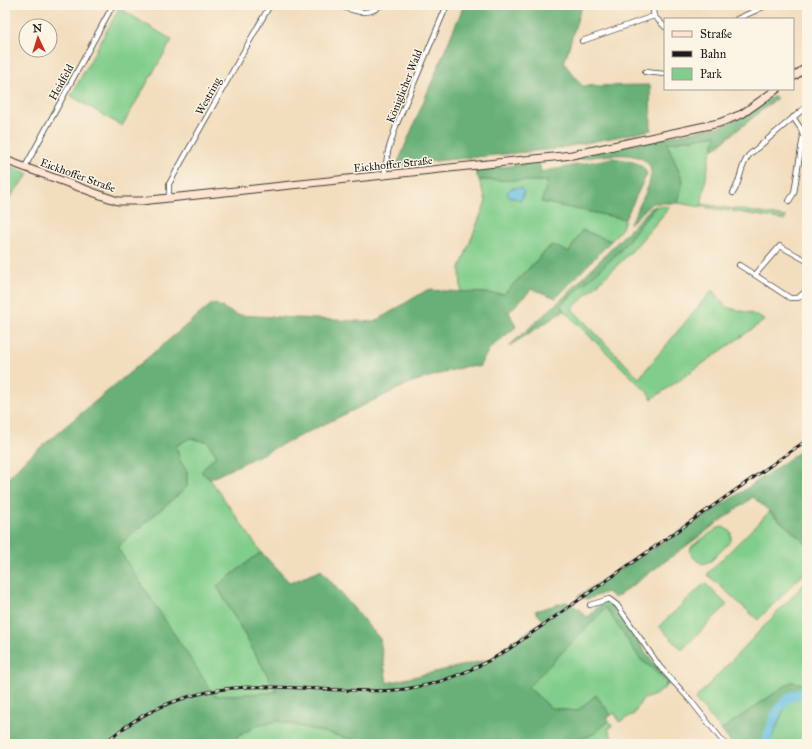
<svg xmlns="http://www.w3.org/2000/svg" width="812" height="749" font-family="'IM FELL Great Primer',serif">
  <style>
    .green { fill: #81cd8b; stroke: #4e7454 }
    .forest { fill: #68b077; stroke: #42664a }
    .water { fill: #64c0e2; stroke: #406e7f }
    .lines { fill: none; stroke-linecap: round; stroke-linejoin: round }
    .river { stroke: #64c0e2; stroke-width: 9 }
    .minor-casing { stroke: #3c3934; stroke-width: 6 }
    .secondary-casing { stroke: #3c3934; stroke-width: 9 }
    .minor { stroke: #fff; stroke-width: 4.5 }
    .secondary { stroke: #fde4d0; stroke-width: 7 }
    .rail-casing { stroke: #1c1c1c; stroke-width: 3 }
    .rail { stroke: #fcf5e5; stroke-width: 1.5; stroke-dasharray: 4.5; stroke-linecap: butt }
    .labels { text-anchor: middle; stroke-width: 3; stroke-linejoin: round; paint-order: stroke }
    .street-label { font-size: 11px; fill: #1c1c1c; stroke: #fcf5e5 }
  </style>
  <rect width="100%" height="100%" fill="#fcf5e5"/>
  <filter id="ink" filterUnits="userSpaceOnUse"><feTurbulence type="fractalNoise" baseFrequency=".025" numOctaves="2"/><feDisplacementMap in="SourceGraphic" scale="8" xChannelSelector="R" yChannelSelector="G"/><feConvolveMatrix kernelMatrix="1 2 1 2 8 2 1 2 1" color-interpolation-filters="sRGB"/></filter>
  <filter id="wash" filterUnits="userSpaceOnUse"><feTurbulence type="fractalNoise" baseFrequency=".012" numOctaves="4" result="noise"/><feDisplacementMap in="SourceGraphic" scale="16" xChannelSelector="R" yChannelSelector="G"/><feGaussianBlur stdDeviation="0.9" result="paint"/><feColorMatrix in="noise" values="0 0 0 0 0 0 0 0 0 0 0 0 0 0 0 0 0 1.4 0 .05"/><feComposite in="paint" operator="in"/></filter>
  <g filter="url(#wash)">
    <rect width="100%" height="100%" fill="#f2ddbd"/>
    <g class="green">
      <polygon points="119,8 172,40 122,126 71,96"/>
      <polygon points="717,135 710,155 701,207 678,203 683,181 667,143"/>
      <polygon points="5,164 29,174 5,203"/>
      <polygon points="479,180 548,181 542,202 625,219 622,228 611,241 582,230 569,252 551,245 504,294 461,292 460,268 486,201"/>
      <polygon points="702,204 730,208 729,211 702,207"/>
      <polygon points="656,206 670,207 632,251 572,309 639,378 712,290 726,307 750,313 765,320 652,399 648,393 564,311 561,305 618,253"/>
      <polygon points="732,208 786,217 785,220 732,211"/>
      <polygon points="190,438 208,442 216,455 201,472 210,479 261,552 217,586 277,692 214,696 117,547 187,487 187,471 180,461 176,446"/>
      <polygon points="769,512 807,544 807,570 758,620 707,574"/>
      <path d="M723 527 731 532V541L711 561 703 564C696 561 693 558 690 551L692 546 718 528Z"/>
      <polygon points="807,581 807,684 791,682 721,730 695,699"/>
      <polygon points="705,583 727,605 682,650 659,626"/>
      <polygon points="606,607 640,659 653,669 666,682 666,687 655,695 642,700 634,714 619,722 615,713 611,715 596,695 577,711 551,708 528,687"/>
      <polygon points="807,695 807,744 769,744 785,707 795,697"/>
      <polygon points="279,721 371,744 225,744 256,726"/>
      <polygon points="609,721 612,726 608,729 615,744 578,744 580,740 595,733"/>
    </g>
    <g class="forest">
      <polygon points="464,5 585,5 580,11 564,63 582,86 650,85 651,130 555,149 397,165"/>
      <path d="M774 96 777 98 713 150 716 135 667 143 683 181 678 203H652L630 224C637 209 648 192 651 176 655 140 578 160 560 163L565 158 721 126 744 116Z"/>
      <path d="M612 158C625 160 643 161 647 174L625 219 541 202 548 181 479 180 475 171 539 162 541 172Z"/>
      <polygon points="656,206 618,253 561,305 564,311 509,346 562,299 651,208"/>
      <path d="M582 230 611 241 556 298 532 289 509 312 516 327 490 348 479 367 467 366 412 382 210 479 201 472 216 455 208 442 190 438 176 446 180 461 187 471V487L117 547 215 696 277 692 217 586 261 552 290 583 321 570 380 639 387 683 491 659 543 620 535 611 566 602 579 609 587 617 603 602H610C630 629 648 657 670 683L666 687V682L653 669 640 659 606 608 528 687 551 708 577 711 596 695 611 715 607 717 609 721 595 733 580 740 578 744H371L279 721 256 726 225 744H5V482L23 462 213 303 237 315 374 322 427 290 504 294 552 245 569 252Z"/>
      <polygon points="805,448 807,449 807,544 753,497 615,598 607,592 588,599 577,597 743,491"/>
      <polygon points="791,682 807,684 807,695 795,697 785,707 769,744 732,744 721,730"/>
    </g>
    <polygon class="water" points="512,188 521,188 524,192 521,200 508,196 507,192"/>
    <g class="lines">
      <path class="river" d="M765 744C775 718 776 697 807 691"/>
    </g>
  </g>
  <g filter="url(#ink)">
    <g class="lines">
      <defs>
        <g id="minor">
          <path d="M337 5C353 10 367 18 381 5"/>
          <polyline points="652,5 654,16 665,27"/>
          <polyline points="737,19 768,5"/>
          <polyline points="582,41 654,16"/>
          <polyline points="645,72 665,74"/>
          <polyline points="25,167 113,5"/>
          <polyline points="384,176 388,151 396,126 447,5"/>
          <path d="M733 193C741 181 740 166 749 155L807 106"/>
          <polyline points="169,198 169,184 270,5"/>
          <polyline points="789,201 794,193 803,136 801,129 793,117"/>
          <polyline points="807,261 780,246 755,275 790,298 798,298 807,290"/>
          <polyline points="739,265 755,275"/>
          <polyline points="590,605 609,599 617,605 660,667 691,701 725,744"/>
        </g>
        <g id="secondary">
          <polyline points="793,77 807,67"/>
          <polyline points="5,160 106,197 118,201 141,201 572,155 719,123 742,114 777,89"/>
        </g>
      </defs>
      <use href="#minor" class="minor-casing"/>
      <use href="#secondary" class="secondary-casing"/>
      <use href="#minor" class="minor"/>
      <use href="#secondary" class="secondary"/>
      <defs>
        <path id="rail" d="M104 744C143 708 195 689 248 687 279 686 310 689 342 690 363 691 384 692 405 689 443 684 477 669 509 649L807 440"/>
      </defs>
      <use href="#rail" class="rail-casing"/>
      <use href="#rail" class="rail"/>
    </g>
  </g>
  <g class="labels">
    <g class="street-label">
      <text transform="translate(61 82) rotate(-61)" y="4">Heidfeld</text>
      <text transform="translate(404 86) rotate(-68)" y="4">Königlicher Wald</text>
      <text transform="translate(208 96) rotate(-61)" y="4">Westring</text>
      <text transform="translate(393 164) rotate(-6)" y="4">Eickhoffer Straße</text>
      <text transform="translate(78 175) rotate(20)" y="4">Eickhoffer Straße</text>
    </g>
  </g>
  <rect width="812" height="749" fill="none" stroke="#fcf5e5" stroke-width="20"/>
  <rect x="664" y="18" width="130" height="72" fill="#fcf5e5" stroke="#a29e95"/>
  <rect x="672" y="31" width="20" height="6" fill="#fde4d0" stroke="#a29e95"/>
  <text x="700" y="38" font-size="12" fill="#1c1c1c">Straße</text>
  <rect x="672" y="51" width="20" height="6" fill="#1c1c1c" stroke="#a29e95"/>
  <text x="700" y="58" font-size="12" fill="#1c1c1c">Bahn</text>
  <rect x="672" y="68" width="20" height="12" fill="#81cd8b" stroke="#a29e95"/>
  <text x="700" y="78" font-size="12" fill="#1c1c1c">Park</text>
  <g transform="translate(38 38) rotate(356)"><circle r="19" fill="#fcf5e5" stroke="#a29e95"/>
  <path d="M0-3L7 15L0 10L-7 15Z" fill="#c8321e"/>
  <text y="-6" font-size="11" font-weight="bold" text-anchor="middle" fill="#1c1c1c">N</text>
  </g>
</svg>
